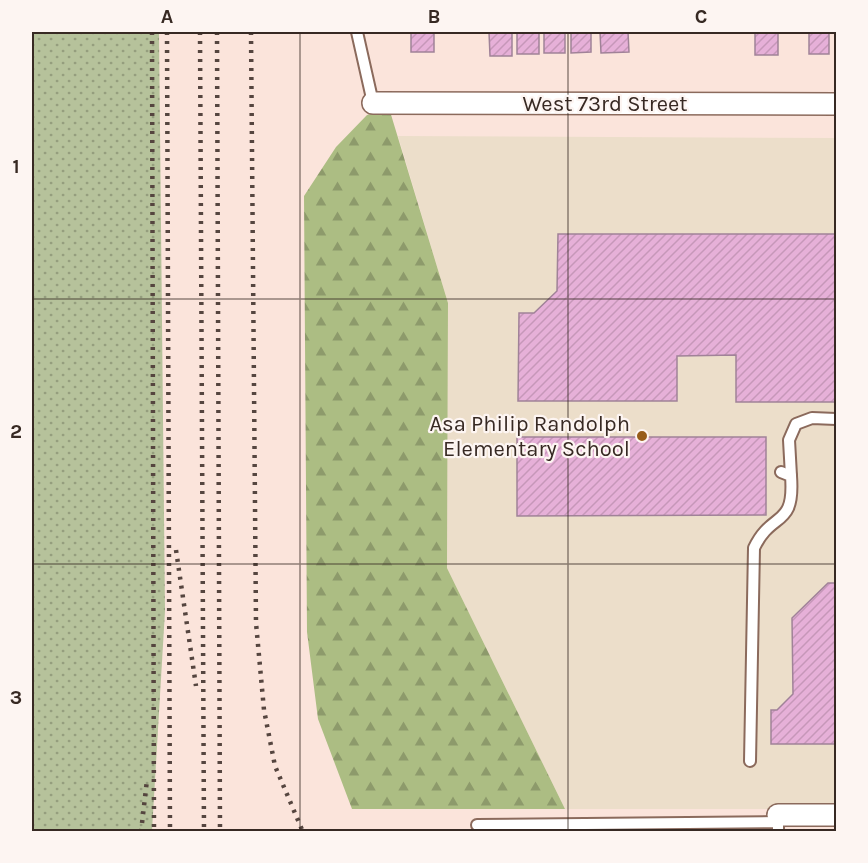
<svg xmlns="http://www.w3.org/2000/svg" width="868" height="863" font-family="Karla,sans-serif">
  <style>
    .education { fill: #ecdeca }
    .grass { fill: url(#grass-dots) }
    .forest { fill: url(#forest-firs) }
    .building { fill: url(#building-hatch); stroke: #a08298; stroke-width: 1.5 }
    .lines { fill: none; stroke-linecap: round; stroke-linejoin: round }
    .service-casing { stroke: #8b6a5c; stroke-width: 14 }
    .minor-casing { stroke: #8b6a5c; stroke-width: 24 }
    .service { stroke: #fff; stroke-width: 10 }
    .minor { stroke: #fff; stroke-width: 21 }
    .rail { stroke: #55453f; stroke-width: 4.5; stroke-dasharray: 3 6; stroke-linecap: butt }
    .grid { fill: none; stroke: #372923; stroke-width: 1.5; stroke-opacity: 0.55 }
    .poi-dot { fill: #975d1b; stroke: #fdf5f2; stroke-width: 2 }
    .labels { text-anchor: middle; stroke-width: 4.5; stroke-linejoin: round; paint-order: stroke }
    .street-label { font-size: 22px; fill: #372923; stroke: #fdf5f2 }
    .poi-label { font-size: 22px; fill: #372923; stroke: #fdf5f2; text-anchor: end }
    .neatline { fill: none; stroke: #372923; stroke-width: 2 }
    .grid-label { font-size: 20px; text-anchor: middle; font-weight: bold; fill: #372923 }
  </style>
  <defs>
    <pattern id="grass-dots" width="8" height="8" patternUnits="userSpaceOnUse" patternTransform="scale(1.5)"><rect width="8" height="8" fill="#b6c29b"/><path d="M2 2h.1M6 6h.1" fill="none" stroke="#959e7e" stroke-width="1.8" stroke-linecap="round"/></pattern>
    <pattern id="forest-firs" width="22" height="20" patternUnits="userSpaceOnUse" patternTransform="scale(1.5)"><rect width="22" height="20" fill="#acbd83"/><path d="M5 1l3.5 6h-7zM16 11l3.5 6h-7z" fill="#8d9a6b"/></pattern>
    <pattern id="building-hatch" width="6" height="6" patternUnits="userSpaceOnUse" patternTransform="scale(1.5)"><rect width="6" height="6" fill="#e6b0d8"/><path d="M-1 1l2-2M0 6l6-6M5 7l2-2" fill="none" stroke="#c697b9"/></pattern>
  </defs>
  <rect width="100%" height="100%" fill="#fbe4db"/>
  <polygon class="education" points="398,136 836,138 836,809 565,809 447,568 448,303"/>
  <polygon class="grass" points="32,32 159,32 165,611 152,831 32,831"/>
  <polygon class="forest" points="389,108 448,303 447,568 565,809 352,809 318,719 307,632 304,196 336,147 367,115"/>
  <g class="building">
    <rect x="411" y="32" width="23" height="20"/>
    <polygon points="489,32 512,32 512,56 490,56"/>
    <rect x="517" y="32" width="22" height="22"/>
    <rect x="544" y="32" width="21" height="21"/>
    <polygon points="571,32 591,32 591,52 571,53"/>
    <polygon points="600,32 628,32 629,52 601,53"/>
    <rect x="755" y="32" width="23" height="23"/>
    <rect x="809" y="32" width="20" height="22"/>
    <polygon points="558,234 836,234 836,402 736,402 736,355 677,356 677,401 518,401 519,313 534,313 557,291"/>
    <polygon points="517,437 766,437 766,515 517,516"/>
    <polygon points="828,583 836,583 836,744 771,744 771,710 777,710 793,694 792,618"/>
  </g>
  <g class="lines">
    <defs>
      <g id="service">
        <polyline points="357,32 373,103"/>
        <polyline points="791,476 789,440 796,424 812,418 836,419"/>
        <path d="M750 761 754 548C772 510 795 529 791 476L781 472"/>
        <polyline points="477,825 778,822 778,832"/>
      </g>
      <g id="minor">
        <polyline points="373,103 836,104"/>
        <polyline points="778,815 836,815"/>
      </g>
    </defs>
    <use href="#service" class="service-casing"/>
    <use href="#minor" class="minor-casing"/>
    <use href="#service" class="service"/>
    <use href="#minor" class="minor"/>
    <g class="rail">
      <polyline points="152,32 154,832"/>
      <polyline points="167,32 170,832"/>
      <polyline points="200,32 204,832"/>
      <polyline points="217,32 220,832"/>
      <polyline points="251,32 256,623 264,710 275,766 303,832"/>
      <polyline points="176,550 196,686"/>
      <polyline points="141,832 147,780"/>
    </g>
  </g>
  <path class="grid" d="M300 32V832M568 32V832M32 299H836M32 564H836"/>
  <circle class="poi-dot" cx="642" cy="436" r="6"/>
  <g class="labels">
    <g class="street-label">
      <text x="605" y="111">West 73rd Street</text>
    </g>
    <g class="poi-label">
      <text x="630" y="431">Asa Philip Randolph<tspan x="630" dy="25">Elementary School</tspan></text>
    </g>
  </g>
  <rect width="868" height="863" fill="none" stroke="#fdf5f2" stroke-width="66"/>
  <rect x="33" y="33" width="802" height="797" class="neatline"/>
  <g class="grid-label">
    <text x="167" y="23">A</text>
    <text x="434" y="23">B</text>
    <text x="701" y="23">C</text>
    <text x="16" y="173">1</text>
    <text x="16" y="438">2</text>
    <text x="16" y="704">3</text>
  </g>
</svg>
